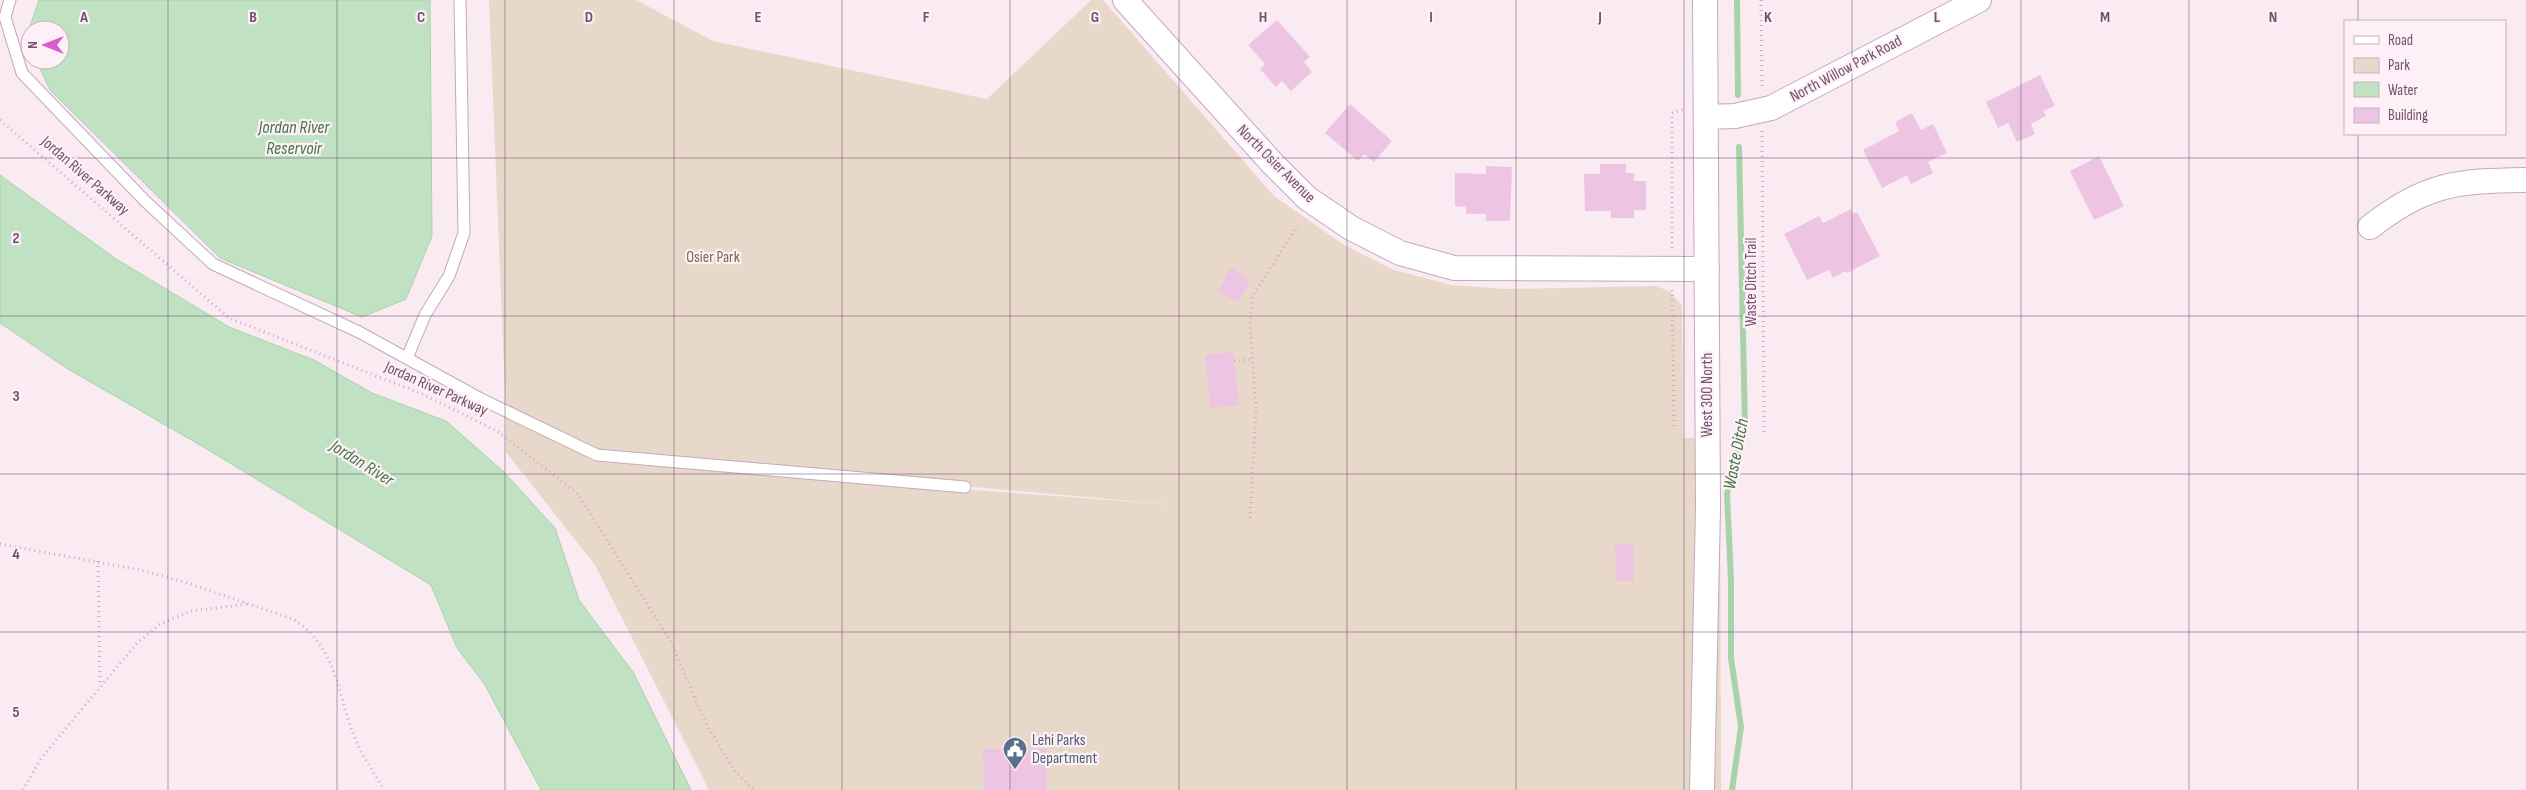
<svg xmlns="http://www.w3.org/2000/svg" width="2526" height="790" viewBox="0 0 2526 790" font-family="'Sofia Sans Condensed',sans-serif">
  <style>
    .green { fill: #e7d8ca; fill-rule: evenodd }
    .water { fill: #c1e2c2; stroke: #a8d3aa }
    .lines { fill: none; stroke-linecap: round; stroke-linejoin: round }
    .stream { stroke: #a8d3aa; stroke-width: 6 }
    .building { fill: #edc5e2 }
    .service-casing { stroke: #c5a9bc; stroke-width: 13 }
    .minor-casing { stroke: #c5a9bc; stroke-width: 26 }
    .path { stroke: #d2a8c7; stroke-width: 3; stroke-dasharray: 1 4; stroke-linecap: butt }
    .service { stroke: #fff; stroke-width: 11 }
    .minor { stroke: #fff; stroke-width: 24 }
    .grid { fill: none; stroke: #73506b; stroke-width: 1; stroke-opacity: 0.55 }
    .labels { text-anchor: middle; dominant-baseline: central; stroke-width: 4.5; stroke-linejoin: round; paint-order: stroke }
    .street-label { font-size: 16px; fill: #73506b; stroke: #fdf1f7 }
    .park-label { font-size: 16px; fill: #7c684d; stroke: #fdf1f7 }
    .service-label { font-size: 16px; fill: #4e5e75; stroke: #fdf1f7; text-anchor: start }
    .water-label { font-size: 18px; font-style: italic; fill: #467648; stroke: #fdf1f7 }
    .grid-label { font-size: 16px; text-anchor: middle; font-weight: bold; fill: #73506b; stroke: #fdf1f7; stroke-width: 4.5; stroke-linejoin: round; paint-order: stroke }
  </style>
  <rect width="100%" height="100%" fill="#faebf3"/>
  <path class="green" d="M489,0H636L713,41L987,99L1091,0H1103L1274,196L1344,245L1394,270L1452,285L1506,289L1657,286L1672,293L1682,306L1683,438H1720L1721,790H709L595,565L506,452V417ZM680,468L952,485L1176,505L681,468Z"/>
  <path class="water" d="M39,0H430L432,236L406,299L362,317L220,258L50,90L36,60H60V30H30V47L26,38Z
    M0,175L116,259L229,327L314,360L372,393L446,421L503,471L555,528L579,600L633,672L691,790H541L485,685L457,648L431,585L200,445L68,369L0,323Z"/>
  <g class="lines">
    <path class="stream" d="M1737,0L1738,95
      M1732,790L1741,727L1731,658V581L1727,494L1745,426L1739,147"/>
  </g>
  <path class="building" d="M1277,20L1310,57L1304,62L1312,72L1291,91L1282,81L1276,87L1260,69L1265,64L1248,45Z
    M2040,75L2055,106L2043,111L2046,116L2031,124L2035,134L2017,142L2008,123L1998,128L1986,102Z
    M1350,104L1392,141L1374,162L1364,154L1358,161L1325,133Z
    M1912,113L1921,130L1933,124L1947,153L1928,162L1933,173L1911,184L1907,175L1882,188L1863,150L1899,131L1895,122Z
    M2099,156L2124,206L2094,220L2070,171Z
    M1600,164H1626V173H1634V181H1646V210H1634V218H1611V211H1585L1584,174H1600Z
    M1486,166L1512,167L1510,221H1486V214H1466V207L1455,206V173L1486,174Z
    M1851,209L1853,214L1857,212L1880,256L1847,273L1845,271L1833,278L1829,270L1807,280L1784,234L1819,216L1823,223Z
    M1231,267L1251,279L1238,302L1218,292Z
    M1233,352L1239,405L1210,408L1205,355Z
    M1615,544H1633L1634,581H1616Z
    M983,749H1047V790H984Z"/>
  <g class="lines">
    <defs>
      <path id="service" d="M10,0L5,17L22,73L145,201L213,264L359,332L481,399L597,455L965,487
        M407,358L425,315L449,276L464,233L460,0"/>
      <path id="minor" d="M1125,0L1272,163L1307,198L1351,228L1400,253L1454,268L1707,269
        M1706,117L1735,116L1771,108L1979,0
        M2370,227C2426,183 2457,181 2526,180
        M1702,790L1708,507L1705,0"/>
    </defs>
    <use href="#service" class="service-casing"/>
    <use href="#minor" class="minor-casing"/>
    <path class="path" d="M1761,0L1762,89
      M0,120L229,318L422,394L497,431L578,494L671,642L704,720L734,770L754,790
      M1762,131L1764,433
      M1672,248V113L1685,109
      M1672,290L1674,426
      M1234,361L1254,359
      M1250,518L1256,411L1250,323L1252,297L1297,226
      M0,544L140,570L181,581L293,619C340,650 336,695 357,743C364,759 375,774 384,790
      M98,561L100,685
      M23,790L42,757L137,643L160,624L191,611L247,604"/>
    <use href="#service" class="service"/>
    <use href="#minor" class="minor"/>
  </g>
  <path class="grid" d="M168,0V790M337,0V790M505,0V790M674,0V790M842,0V790M1010,0V790M1179,0V790M1347,0V790M1516,0V790M1684,0V790M1852,0V790M2021,0V790M2189,0V790M2358,0V21M2358,134V790M0,158H2526M0,316H2526M0,474H2526M0,632H2526"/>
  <defs>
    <symbol id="civic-pin" viewBox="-11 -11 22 30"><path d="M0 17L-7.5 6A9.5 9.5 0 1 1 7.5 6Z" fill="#5c6f8a" stroke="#fdf1f7"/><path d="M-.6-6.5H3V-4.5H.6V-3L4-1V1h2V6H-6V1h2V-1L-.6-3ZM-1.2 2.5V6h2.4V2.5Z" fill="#fff"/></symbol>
  </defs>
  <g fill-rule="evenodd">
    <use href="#civic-pin" x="1001" y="735" width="28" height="38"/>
  </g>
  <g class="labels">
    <g class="street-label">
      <text transform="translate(1846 69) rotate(-28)">North Willow Park Road</text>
      <text transform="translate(1276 164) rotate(45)">North Osier Avenue</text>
      <text transform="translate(85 176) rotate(41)">Jordan River Parkway</text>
      <text transform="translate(1751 282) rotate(-90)">Waste Ditch Trail</text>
      <text transform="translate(436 389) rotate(24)">Jordan River Parkway</text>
      <text transform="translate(1707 395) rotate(-90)">West 300 North</text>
    </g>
    <g class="park-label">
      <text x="713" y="257">Osier Park</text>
    </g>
    <g class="service-label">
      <text x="1032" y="740">Lehi Parks<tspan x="1032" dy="18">Department</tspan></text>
    </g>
    <g class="water-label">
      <text x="294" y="127">Jordan River<tspan x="294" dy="21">Reservoir</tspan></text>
      <text transform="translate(1736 454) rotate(-79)">Waste Ditch</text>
      <text transform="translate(362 463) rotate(32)">Jordan River</text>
    </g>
  </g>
  <g class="grid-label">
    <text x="84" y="22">A</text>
    <text x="253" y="22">B</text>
    <text x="421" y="22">C</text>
    <text x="589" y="22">D</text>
    <text x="758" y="22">E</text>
    <text x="926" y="22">F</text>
    <text x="1095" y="22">G</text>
    <text x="1263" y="22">H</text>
    <text x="1431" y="22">I</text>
    <text x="1600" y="22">J</text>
    <text x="1768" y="22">K</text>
    <text x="1937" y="22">L</text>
    <text x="2105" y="22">M</text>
    <text x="2273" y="22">N</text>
    <text x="16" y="243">2</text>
    <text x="16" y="401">3</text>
    <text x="16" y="559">4</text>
    <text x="16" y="717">5</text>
  </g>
  <rect x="2344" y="20" width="162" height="115" fill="#fdf1f7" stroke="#c6b1bf"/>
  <rect x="2354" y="36" width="25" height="8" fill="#ffffff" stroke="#c6b1bf"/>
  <text x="2388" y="45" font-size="15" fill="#73506b">Road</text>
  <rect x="2354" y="58" width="25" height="15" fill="#e7d8ca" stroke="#c6b1bf"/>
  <text x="2388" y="70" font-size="15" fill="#73506b">Park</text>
  <rect x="2354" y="82" width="25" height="15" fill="#c1e2c2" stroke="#c6b1bf"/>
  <text x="2388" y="95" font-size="15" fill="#73506b">Water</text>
  <rect x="2354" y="108" width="25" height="15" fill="#edc5e2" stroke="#c6b1bf"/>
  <text x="2388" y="120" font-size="15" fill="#73506b">Building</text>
  <g transform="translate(45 45) rotate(270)"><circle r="24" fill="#fdf1f7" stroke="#c6b1bf"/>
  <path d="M0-4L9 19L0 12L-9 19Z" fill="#d65ec9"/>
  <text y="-8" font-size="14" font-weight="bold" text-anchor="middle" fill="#73506b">N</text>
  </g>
</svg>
